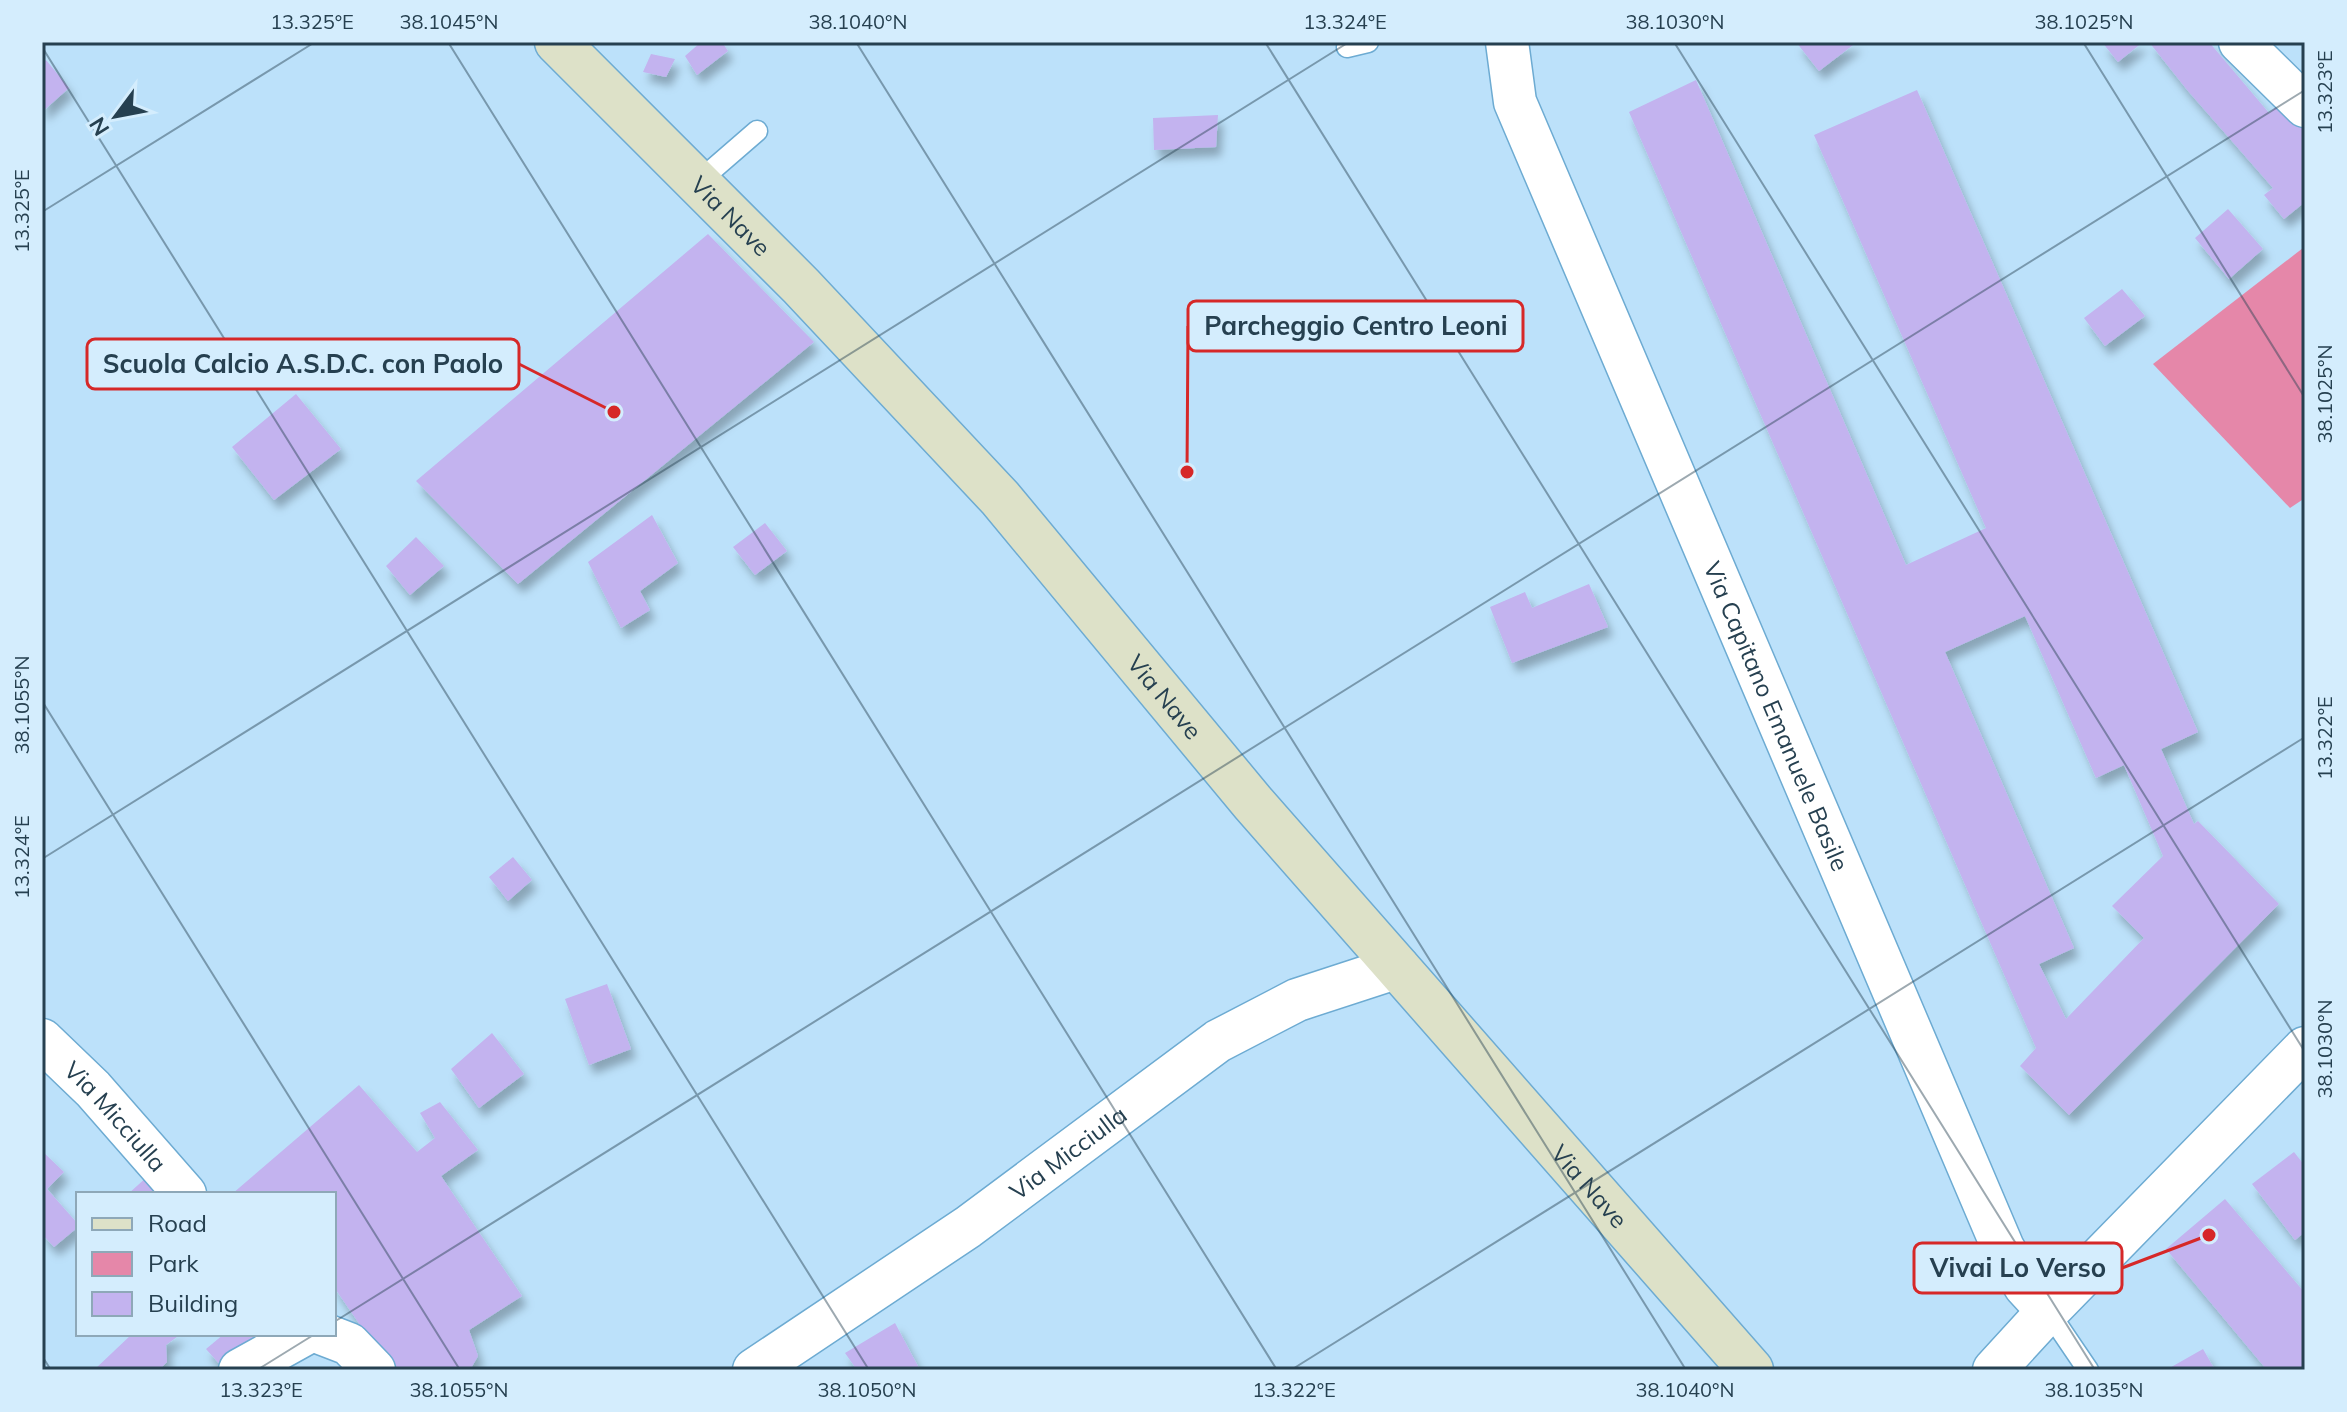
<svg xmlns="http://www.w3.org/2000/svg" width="2347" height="1412" viewBox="0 0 2347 1412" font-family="Mulish,sans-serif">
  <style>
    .green { fill: #e587a9 }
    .building { fill: #c3b3ef; fill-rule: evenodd; filter: url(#shadow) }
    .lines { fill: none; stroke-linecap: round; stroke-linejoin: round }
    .lane-casing { stroke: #6dabd2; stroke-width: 23 }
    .street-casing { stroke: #6dabd2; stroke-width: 45 }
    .secondary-casing { stroke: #6dabd2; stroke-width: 47 }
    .lane { stroke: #fff; stroke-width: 20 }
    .street { stroke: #fff; stroke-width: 42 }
    .secondary { stroke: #dde1c8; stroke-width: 44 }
    .ticks { fill: none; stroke: #264050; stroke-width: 2; stroke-opacity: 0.45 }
    .labels { text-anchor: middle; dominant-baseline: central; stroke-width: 7; stroke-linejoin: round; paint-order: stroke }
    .street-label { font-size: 24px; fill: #264050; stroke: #d4edfd }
    .leader { fill: none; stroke: #d62828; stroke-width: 3 }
    .callout-dot { fill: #d62828; stroke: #d4edfd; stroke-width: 3 }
    .callout { fill: #d4edfd; stroke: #d62828; stroke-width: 3 }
    .callout-label { font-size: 26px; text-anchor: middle; font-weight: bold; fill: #264050 }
    .neatline { fill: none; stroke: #264050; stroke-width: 3 }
    .ticks-label { font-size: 20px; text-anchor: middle; fill: #264050 }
  </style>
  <defs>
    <filter id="shadow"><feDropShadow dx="5" dy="9" stdDeviation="4" flood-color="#0004"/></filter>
  </defs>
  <rect width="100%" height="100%" fill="#bce1fa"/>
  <path class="green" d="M2303,248L2305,250V498L2290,508L2153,364Z"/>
  <path class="building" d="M701,42H722L728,51L697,75L685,56Z
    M1796,42H1857L1819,71Z
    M2102,42H2143L2118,62Z
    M2149,42H2209L2269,113L2283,101L2305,128V202L2284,219L2264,195L2273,188L2188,91Z
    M651,54L675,59L666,77L643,72Z
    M46,60L69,88L42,112V63Z
    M1696,80L1906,565L1986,528L1814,135L1917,90L2198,732L2161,749L2194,824L2198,821L2279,904L2069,1115L2020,1066L2036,1048L1629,112ZM2025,616L2096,778L2124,765L2163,856L2112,906L2144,938L2066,1019L2039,964L2074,948L1945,652Z
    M1218,115L1216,147L1154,150L1153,118Z
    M2228,209L2263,249L2229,279L2195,238Z
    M708,234L814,342L518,584L416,481Z
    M2122,289L2145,316L2105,346L2084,318Z
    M296,394L341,449L274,500L232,447Z
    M652,515L678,563L640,591L650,610L621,628L588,562Z
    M765,523L787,551L755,575L733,547Z
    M416,537L444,566L410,595L386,566Z
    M1589,584L1608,627L1512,663L1490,607L1525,592L1532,608Z
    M513,857L532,880L508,901L489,877Z
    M607,984L631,1049L589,1065L565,999Z
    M492,1033L524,1074L479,1108L451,1069Z
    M359,1085L417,1152L435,1138L420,1113L440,1102L478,1150L441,1176L522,1296L469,1330L478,1356L470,1370H391L334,1287V1194H232Z
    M42,1151L64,1172L47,1189L78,1224V1227L54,1247L42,1234Z
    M2294,1152L2305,1166V1232L2295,1240L2252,1184Z
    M148,1176L167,1194H128Z
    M2225,1199L2305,1293V1370H2267L2166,1249Z
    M895,1323L920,1370H857L845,1353Z
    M132,1334H181L166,1345L167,1362L159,1370H94Z
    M224,1334H269L223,1368L206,1349Z
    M2203,1349L2215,1370H2166Z"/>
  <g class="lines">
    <defs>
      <path id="lane" d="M1347,47L1368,42
        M697,183L757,131
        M2048,1311L2088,1370"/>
      <g id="street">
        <path id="s1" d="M1507,42L1515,102L2003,1248L2025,1286L2048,1311"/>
        <path d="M2240,42L2305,106"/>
        <path id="s2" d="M42,1040L93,1089L185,1194"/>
        <path d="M323,1334L349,1344L374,1370"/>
        <path d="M240,1370L305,1334"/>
        <path id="s3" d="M754,1370L968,1227L1218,1041L1297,1000L1398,967"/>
        <path d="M1994,1370L2048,1311L2305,1048"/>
      </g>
      <g id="secondary">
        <path id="s4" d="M557,42L801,286L1000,498L1253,803L1751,1370"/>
      </g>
    </defs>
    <use href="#lane" class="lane-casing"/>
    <use href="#street" class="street-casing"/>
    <use href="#secondary" class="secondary-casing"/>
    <use href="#lane" class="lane"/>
    <use href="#street" class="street"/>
    <use href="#secondary" class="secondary"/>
  </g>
  <path class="ticks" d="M448,42L1277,1370M856,42L1686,1370M1265,42L2095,1370M1674,42L2305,1052M2083,42L2305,398M42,47L869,1370M42,212L315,42M42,701L460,1370M42,859L1349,42M334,1322L2305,90M42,1356L51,1370M257,1370L315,1334M1291,1370L2305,737"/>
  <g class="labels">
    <g class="street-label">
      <text stroke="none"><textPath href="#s4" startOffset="246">Via Nave</textPath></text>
      <text stroke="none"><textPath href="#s4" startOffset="894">Via Nave</textPath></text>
      <text stroke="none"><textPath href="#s1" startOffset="728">Via Capitano Emanuele Basile</textPath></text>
      <text stroke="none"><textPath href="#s2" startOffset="106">Via Micciulla</textPath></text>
      <text stroke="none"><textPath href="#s3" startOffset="382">Via Micciulla</textPath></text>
      <text stroke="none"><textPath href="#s4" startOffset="1542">Via Nave</textPath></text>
    </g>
  </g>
  <path class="leader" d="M1187 472L1188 326M614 412L519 364M2209 1235L2122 1268"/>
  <g class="callout-dot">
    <circle cx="1187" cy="472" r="8"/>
    <circle cx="614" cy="412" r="8"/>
    <circle cx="2209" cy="1235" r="8"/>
  </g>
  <g class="callout">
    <rect x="1188" y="301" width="335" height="50" rx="8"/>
    <rect x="87" y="339" width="432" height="50" rx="8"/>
    <rect x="1914" y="1243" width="208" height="50" rx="8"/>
  </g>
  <g class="callout-label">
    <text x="1356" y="335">Parcheggio Centro Leoni</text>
    <text x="303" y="373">Scuola Calcio A.S.D.C. con Paolo</text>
    <text x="2018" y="1277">Vivai Lo Verso</text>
  </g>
  <rect width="2347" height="1412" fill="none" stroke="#d4edfd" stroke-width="88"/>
  <rect x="76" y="1192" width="260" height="144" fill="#d4edfd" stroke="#8ea8b8" stroke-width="2"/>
  <rect x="92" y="1218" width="40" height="12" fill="#dde1c8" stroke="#8ea8b8" stroke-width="2"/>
  <text x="148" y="1232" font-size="24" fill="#264050">Road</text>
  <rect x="92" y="1252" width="40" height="24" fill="#e587a9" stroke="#8ea8b8" stroke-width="2"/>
  <text x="148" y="1272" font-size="24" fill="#264050">Park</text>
  <rect x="92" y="1292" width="40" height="24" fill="#c3b3ef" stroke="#8ea8b8" stroke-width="2"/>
  <text x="148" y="1312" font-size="24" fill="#264050">Building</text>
  <g transform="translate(116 116) rotate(238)" stroke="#d4edfd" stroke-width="6" paint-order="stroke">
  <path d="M0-6L14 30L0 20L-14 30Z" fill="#264050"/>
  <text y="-12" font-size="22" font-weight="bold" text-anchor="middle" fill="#264050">N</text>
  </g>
  <rect x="44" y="44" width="2259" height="1324" class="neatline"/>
  <g class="ticks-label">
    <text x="312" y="29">13.325°E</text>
    <text x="449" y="29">38.1045°N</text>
    <text x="858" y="29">38.1040°N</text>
    <text x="1345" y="29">13.324°E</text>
    <text x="1675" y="29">38.1030°N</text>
    <text x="2084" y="29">38.1025°N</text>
    <text transform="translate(2325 92) rotate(-90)" y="7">13.323°E</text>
    <text transform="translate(22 211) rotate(-90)" y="7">13.325°E</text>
    <text transform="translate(2325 394) rotate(-90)" y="7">38.1025°N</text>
    <text transform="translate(22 705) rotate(-90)" y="7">38.1055°N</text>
    <text transform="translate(2325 738) rotate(-90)" y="7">13.322°E</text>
    <text transform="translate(22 857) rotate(-90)" y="7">13.324°E</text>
    <text transform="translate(2325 1049) rotate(-90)" y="7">38.1030°N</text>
    <text x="261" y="1397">13.323°E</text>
    <text x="459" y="1397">38.1055°N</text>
    <text x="867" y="1397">38.1050°N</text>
    <text x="1294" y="1397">13.322°E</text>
    <text x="1685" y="1397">38.1040°N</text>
    <text x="2094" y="1397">38.1035°N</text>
  </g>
</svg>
